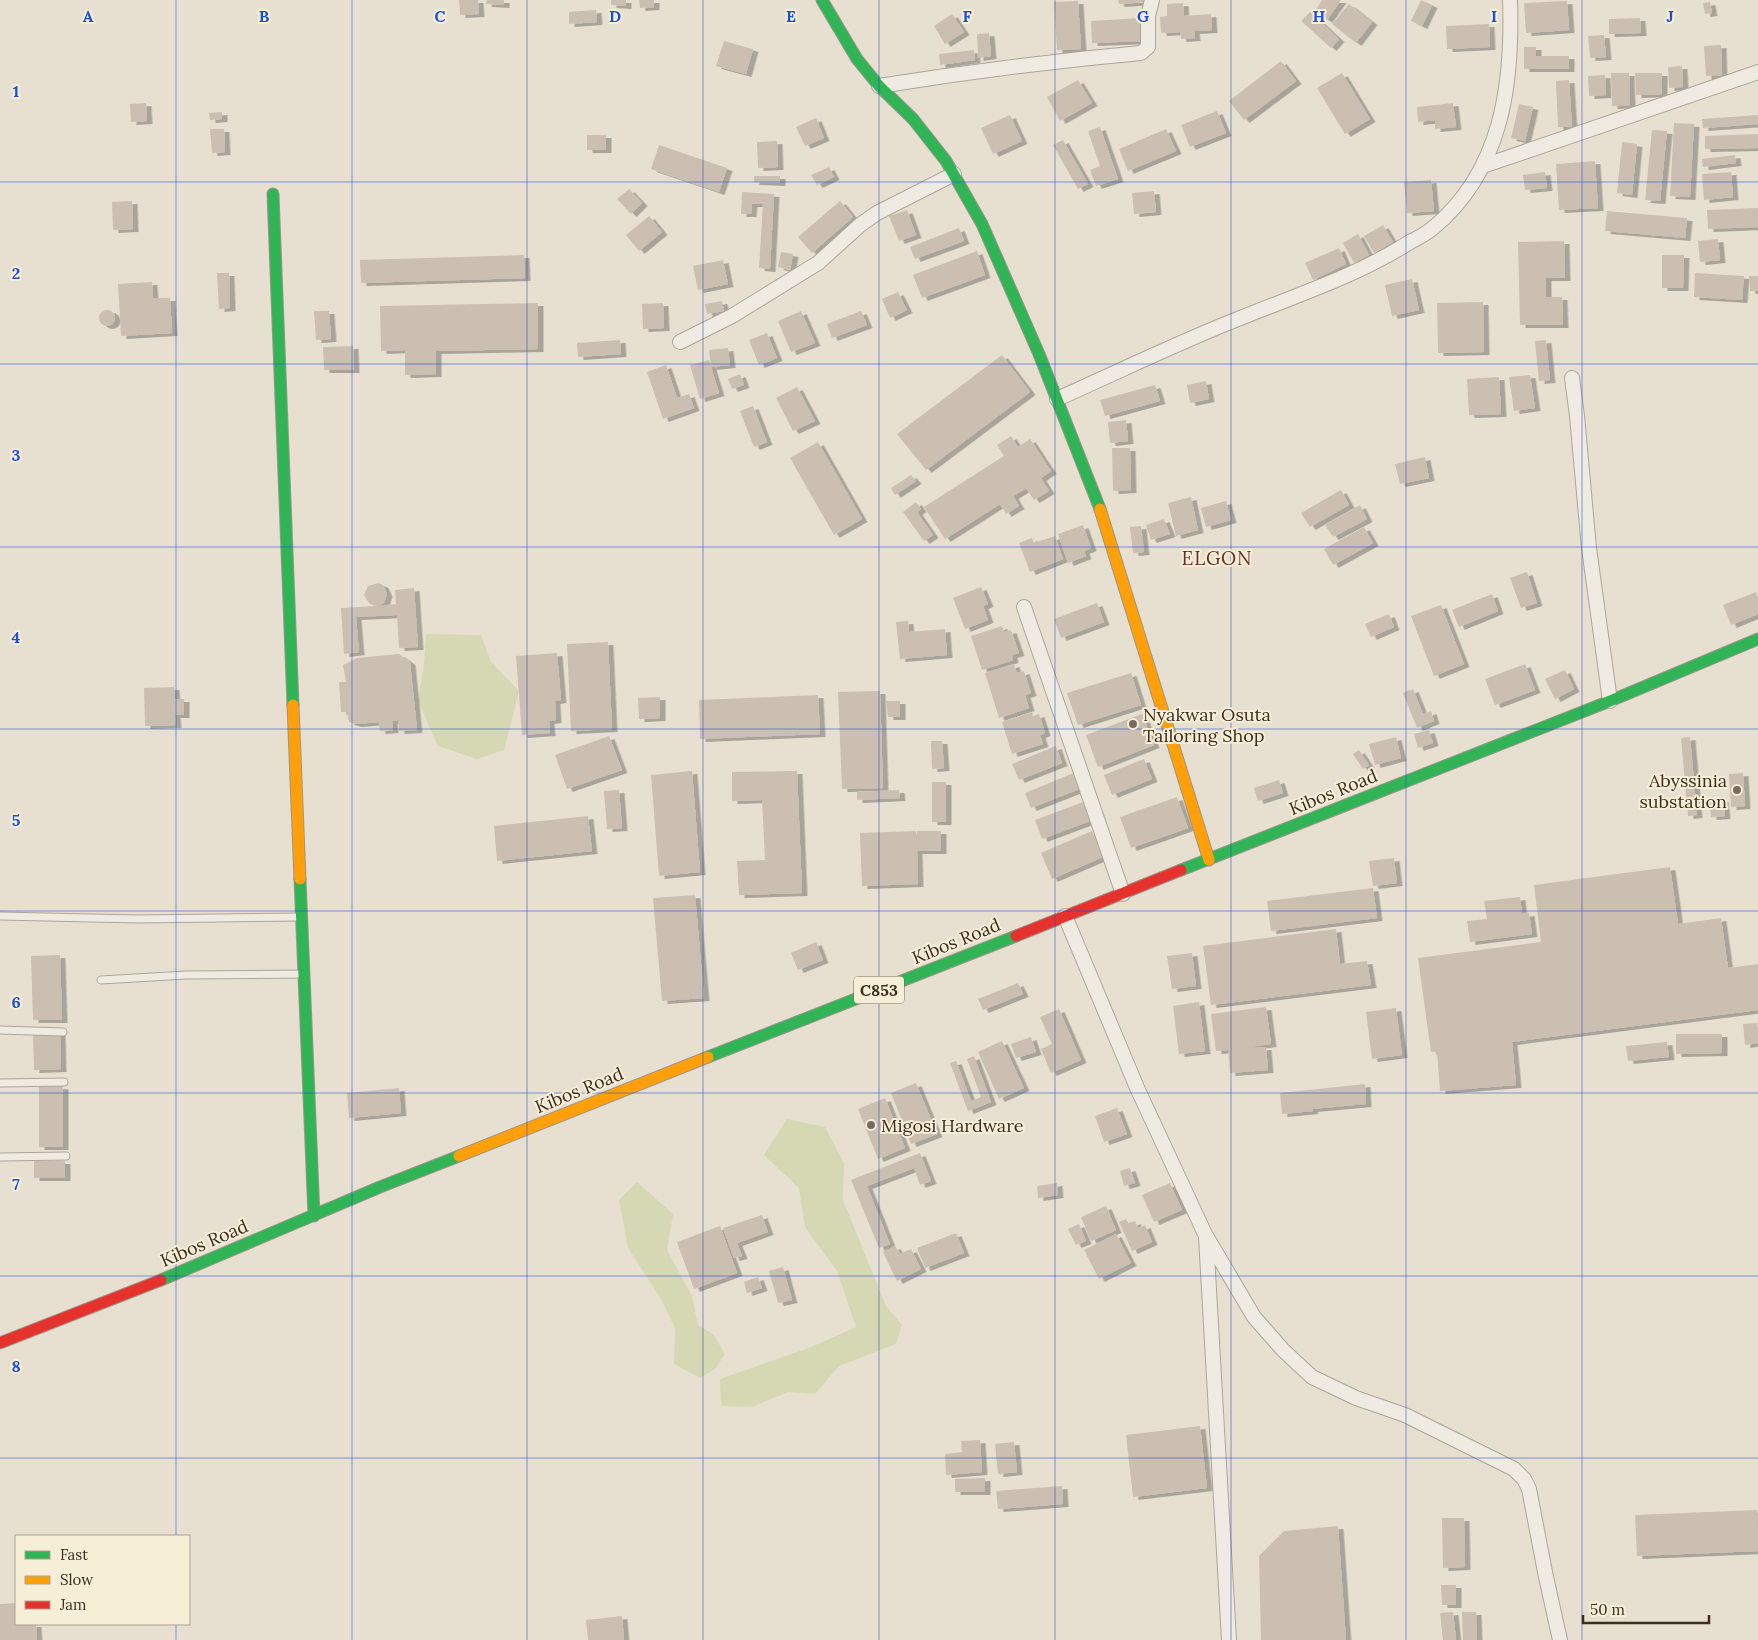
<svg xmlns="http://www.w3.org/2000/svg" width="1758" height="1640" viewBox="0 0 1758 1640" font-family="Lora,serif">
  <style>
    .green { fill: #d6d7b3 }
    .building { fill: #cbbfb2; filter: url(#shadow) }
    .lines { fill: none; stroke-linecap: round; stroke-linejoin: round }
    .lane-casing { stroke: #ada599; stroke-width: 9 }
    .street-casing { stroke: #ada599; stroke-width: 16 }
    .fast-casing { stroke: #9c958a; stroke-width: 13 }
    .slow-casing { stroke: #9c958a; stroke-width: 13 }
    .jam-casing { stroke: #9c958a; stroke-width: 13 }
    .lane { stroke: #efebe3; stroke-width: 7 }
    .street { stroke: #efebe3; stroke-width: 14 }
    .fast { stroke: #30b455; stroke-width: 11 }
    .slow { stroke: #ff9f0a; stroke-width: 11 }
    .jam { stroke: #e5322d; stroke-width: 11 }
    .grid { fill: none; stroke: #1d4ed8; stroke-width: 1; stroke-opacity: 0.55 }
    .poi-dot { fill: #786c5e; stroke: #f7eed8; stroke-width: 2 }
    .labels { text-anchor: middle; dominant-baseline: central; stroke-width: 4; stroke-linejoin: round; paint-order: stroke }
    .shield { fill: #f7eed8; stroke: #756857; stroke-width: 1 }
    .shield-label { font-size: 16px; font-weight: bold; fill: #3d2e20 }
    .poi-label { font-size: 18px; fill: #3d2e20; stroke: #f7eed8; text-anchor: start }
    .street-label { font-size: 18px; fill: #3d2e20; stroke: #f7eed8 }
    .neighbourhood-label { font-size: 19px; letter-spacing: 1px; fill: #6b2e1e; stroke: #f7eed8 }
    .grid-label { font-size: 16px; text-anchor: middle; font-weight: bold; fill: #1d4ed8; stroke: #f7eed8; stroke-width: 4; stroke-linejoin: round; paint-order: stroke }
  </style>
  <defs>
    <filter id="shadow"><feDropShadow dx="5.5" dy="3" stdDeviation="0" flood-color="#0004"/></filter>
  </defs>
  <rect width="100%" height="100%" fill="#e7e0d1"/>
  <path class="green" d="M426,634L481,635L491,662L519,691L504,750L477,759L438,746L418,701L424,664Z
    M787,1119L825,1127L844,1163L843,1200L886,1306L902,1325L896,1344L839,1366L815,1394L788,1392L752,1407L721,1406L720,1379L809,1348L856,1327L837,1271L805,1227L799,1188L764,1155Z
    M637,1182L673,1214L667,1250L692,1296L698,1325L713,1334L725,1354L715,1369L700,1378L674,1364L675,1328L661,1299L628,1248L619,1200Z"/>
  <path class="building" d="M459,0H478L479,14L460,15Z
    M487,0H504V5L486,4Z
    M611,0H626V6L611,5Z
    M639,0H654V7L640,8Z
    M1118,0H1148V2L1119,4Z
    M1322,0H1341L1327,20L1315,11Z
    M1421,0L1432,5L1422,26L1411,21Z
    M1078,1L1081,49L1057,50L1054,2Z
    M1567,1L1569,30L1526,33L1524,3Z
    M1710,2L1712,13L1705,14L1703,3Z
    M1183,3L1184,16L1211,14L1212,30L1194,31L1195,38L1181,39L1180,32L1161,33L1160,17L1167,16V4Z
    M1349,4L1372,22L1356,43L1332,24Z
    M596,10L597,22L569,24V12Z
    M1310,12L1339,39L1331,48L1301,21Z
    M952,14L964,32L945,44L934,26Z
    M1141,18L1143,41L1092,43L1091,21Z
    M1640,18L1641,33L1609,34V19Z
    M1489,24L1490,47L1447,49L1446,26Z
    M989,33L991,56L978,58L977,34Z
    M1604,35L1606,57L1590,58L1588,36Z
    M724,41L753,49L746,74L716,66Z
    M1721,45L1722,75L1706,76L1704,46Z
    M1524,47H1536V56H1569V69H1524Z
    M974,50L975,60L940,65L939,54Z
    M1281,61L1296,81L1244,120L1229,101Z
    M1682,66L1683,87L1669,88L1668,67Z
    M1342,73L1370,119L1345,134L1317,88Z
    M1611,73H1629L1630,105L1612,106Z
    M1635,73H1662V94L1636,95Z
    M1605,75L1606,95L1589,96L1588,76Z
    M1078,80L1092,103L1060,121L1047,97Z
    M1569,80L1572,127H1558L1556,81Z
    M146,103L147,121L131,122L130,104Z
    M1453,103L1456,127L1435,129V120L1418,122L1417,107Z
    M1519,104L1533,107L1525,141L1511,138Z
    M1217,111L1226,133L1190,147L1181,125Z
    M222,112V119L210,120L209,113Z
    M1010,115L1022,141L993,154L981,128Z
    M1758,115V124L1703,128L1702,119Z
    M816,118L824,138L805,146L796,127Z
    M1674,123L1694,124L1690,197L1670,196Z
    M1100,127L1118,179L1096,186L1090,170L1100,166L1088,131Z
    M210,129H224L225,152L212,153Z
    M1166,129L1176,151L1128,171L1119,149Z
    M1652,130L1667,131L1660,201L1645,200Z
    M1758,134V148L1705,149V136Z
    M587,135H606V150H587Z
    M1063,140L1088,184L1078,189L1053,145Z
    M777,141L778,167L758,168L757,142Z
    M1622,142L1637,144L1632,195L1617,193Z
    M659,145L727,168L719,192L651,169Z
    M1735,155L1736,163L1703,167L1702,159Z
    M1595,161L1598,208L1559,210L1556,164Z
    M829,167L834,177L817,185L811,175Z
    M1545,172L1547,188L1525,190L1523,175Z
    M1731,172L1733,197L1704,200L1702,174Z
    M754,176H780V183L754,182Z
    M1431,180L1434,211L1407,213L1404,182Z
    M629,189L642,203L631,214L617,199Z
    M1154,191L1156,212L1134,214L1132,193Z
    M742,192L774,194L770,269L759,268L763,204H752L751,214H741Z
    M132,201L133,229L113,230L112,202Z
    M840,201L853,217L812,253L798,237Z
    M1758,208V227L1708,229L1707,210Z
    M907,210L916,235L899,241L889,216Z
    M1607,211L1687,218L1685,238L1605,231Z
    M649,216L662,232L639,251L626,235Z
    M1383,225L1393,242L1374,253L1364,236Z
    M959,228L964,241L915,259L910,247Z
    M1358,234L1369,255L1354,263L1343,243Z
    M1718,239L1720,260L1700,262L1698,241Z
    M1564,241L1565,278H1546V297H1562L1563,325H1520L1518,242Z
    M1339,248L1346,264L1313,280L1305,263Z
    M977,251L985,275L922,298L913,275Z
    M781,252L793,254L790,270L778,267Z
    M524,255L525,278L361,283L360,260Z
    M1662,255H1684L1683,288H1662Z
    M723,260L728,284L698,290L693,266Z
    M217,273H229L230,308L219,309Z
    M1695,273L1744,276L1742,300L1694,297Z
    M1749,276H1758V291H1750Z
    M1412,279L1419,310L1392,316L1385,285Z
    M152,282L153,298H170L172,333L121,336L118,284Z
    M898,292L907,310L890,318L882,299Z
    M722,301L724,311L707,314L705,304Z
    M1483,302L1484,352L1438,353L1437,303Z
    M538,303V349L436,351V374L405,375V350L381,351L380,306Z
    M663,303L664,328L643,329L642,304Z
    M99 318a8 8 0 1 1 16 0a8 8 0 1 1-16 0Z
    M314,311H329L331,339L316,340Z
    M801,311L815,343L791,352L778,321Z
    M861,311L867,325L832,338L827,324Z
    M767,333L777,358L759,365L749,340Z
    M620,340L621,354L578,357L577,343Z
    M1546,340L1550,380L1539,381L1535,341Z
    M353,346L354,370H324L323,347Z
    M728,348L730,365L711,367L719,393L700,399L690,365L709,360L711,367L709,350Z
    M1002,355L1030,392L926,470L897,434Z
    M666,365L677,398L689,394L694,408L663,419L647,372Z
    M740,374L744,385L732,389L728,379Z
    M1530,375L1535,408L1514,411L1509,377Z
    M1499,377L1501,414L1469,415L1467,379Z
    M1206,381L1209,399L1190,403L1187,385Z
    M1155,385L1160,401L1105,416L1100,400Z
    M797,387L815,421L793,431L776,398Z
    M753,406L767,442L754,447L740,411Z
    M1126,420L1128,441L1110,443L1108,422Z
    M1011,436L1018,447L1030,439L1051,471L1041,478L1049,491L1034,500L1026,488L1013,496L1019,506L1006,514L1000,504L945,539L924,507L1004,456L997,445Z
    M818,442L862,519L834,535L790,458Z
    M1112,448H1130L1131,490L1113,491Z
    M1425,457L1429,478L1400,484L1395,464Z
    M911,475L916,481L895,495L891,488Z
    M1341,490L1349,505L1310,527L1301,513Z
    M1191,497L1198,530L1176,536L1168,503Z
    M1226,501L1231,520L1206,527L1201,508Z
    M916,502L921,509L917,512L933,535L924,541L903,512Z
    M1360,505L1367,519L1333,537L1325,525Z
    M1164,519L1170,534L1151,540L1146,525Z
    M1083,525L1091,548L1084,551L1086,556L1068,563L1058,534Z
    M1141,526L1144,552L1133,553L1130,527Z
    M1364,527L1373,543L1333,565L1324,549Z
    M1055,536L1063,559L1030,572L1019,543L1032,538L1034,543Z
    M1527,572L1537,603L1521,608L1510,578Z
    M378,583L383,585L387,594L384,603L378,606L396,604L395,590L414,588L418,647L399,648L397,615L356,617L359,652L344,654L341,608L375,606L369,603L364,595L368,586Z
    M981,587L988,604L983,606L988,620L965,629L953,598Z
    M1756,592L1758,598V614L1731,625L1723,605Z
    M1492,594L1498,611L1459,627L1452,610Z
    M1097,603L1104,622L1061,638L1054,619Z
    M1441,605L1464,664L1434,676L1411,616Z
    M1389,614L1394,627L1371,637L1365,624Z
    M908,621L909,632L945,629L947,655L900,659L896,622Z
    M1002,626L1004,632L1011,630L1019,653L1012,655L1013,660L982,670L971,636Z
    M608,642L612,729L571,731L567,644Z
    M557,653L561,700L555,701L556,720L549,721L550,733L522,735L516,656Z
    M399,654L410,662L417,730L399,731L398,720L392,721L393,730L380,731L379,722L356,724L349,722L347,712H341L339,682H346L343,665L357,658Z
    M1014,664L1017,673L1024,671L1031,693L1025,695L1029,708L999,718L985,673Z
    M1525,664L1535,690L1495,705L1485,679Z
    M1565,670L1574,689L1555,699L1545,679Z
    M1131,673L1141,705L1078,725L1067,693Z
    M174,687L175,699H184V715H175L176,725L145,726L144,688Z
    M1413,689L1423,714L1431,711L1434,721L1417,728L1403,693Z
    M880,691L883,788L842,789L838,692Z
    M818,695L820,734L700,739L699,700Z
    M660,697V718L639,719L638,698Z
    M886,701H900V717H888Z
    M1032,712L1033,716L1039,714L1045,733L1040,735L1043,744L1012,754L1002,722Z
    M1142,714L1154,745L1098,767L1086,735Z
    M1429,730L1433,743L1418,748L1414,734Z
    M609,736L622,770L567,789L555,755Z
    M1396,737L1401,758L1375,765L1369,744Z
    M1690,737L1697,815L1688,816L1681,738Z
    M931,741H942L944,768L932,769Z
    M1056,746L1062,763L1019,780L1012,764Z
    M1359,750L1369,765L1363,769L1353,754Z
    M1144,759L1152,779L1112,795L1104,775Z
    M692,771L700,872L659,876L651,775Z
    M797,771L802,893L739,895L737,861L765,860L762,800L732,801V772Z
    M1076,772L1082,788L1031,808L1025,793Z
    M1743,773L1745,806L1731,807L1729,774Z
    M1279,780L1283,793L1258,801L1254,788Z
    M932,782H946V822H932Z
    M619,790L622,828L607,829L604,791Z
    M899,790L900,798L857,800V792Z
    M1177,797L1188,828L1131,848L1120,817Z
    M1723,799L1725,816L1711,817L1710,801Z
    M1083,802L1090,821L1042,839L1035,820Z
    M588,816L592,851L497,861L494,826Z
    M916,831V839L917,831H941V851H917L918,884L862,886L860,833Z
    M1092,831L1103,857L1052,879L1041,853Z
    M1394,858L1397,883L1373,886L1369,861Z
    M1670,867L1678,924L1721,918L1728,968L1758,964V1010L1512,1042L1516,1085L1440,1091L1437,1052H1431L1418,958L1541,942L1534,885Z
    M1373,888L1377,918L1271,931L1267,901Z
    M695,895L704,998L662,1001L653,898Z
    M1520,897L1522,914L1529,913L1532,934L1470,942L1467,921L1487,919L1484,901Z
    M1336,929L1340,964L1367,961L1371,985L1211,1005L1203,946Z
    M816,942L823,960L798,970L791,953Z
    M1192,953L1196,986L1172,989L1167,956Z
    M60,955L62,1020H33L31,956Z
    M1018,983L1023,994L983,1010L978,999Z
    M1199,1002L1205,1051L1179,1054L1173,1006Z
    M1266,1007L1271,1044L1241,1048L1266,1047L1268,1070L1230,1073L1228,1050L1216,1051L1211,1014Z
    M1396,1008L1402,1055L1372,1059L1366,1012Z
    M1059,1009L1081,1060L1051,1073L1041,1049L1052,1044L1040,1017Z
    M1757,1023L1758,1043L1745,1045L1743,1024Z
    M60,1032L61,1069L34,1070L33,1033Z
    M1676,1034H1722V1053L1676,1054Z
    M1031,1037L1036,1052L1016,1058L1011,1044Z
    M1002,1041L1024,1088L999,1099L978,1052Z
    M1667,1042L1669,1057L1628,1061L1626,1046Z
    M974,1056L991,1102L968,1111L950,1063L956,1061L971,1101L981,1097L967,1059Z
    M916,1083L937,1134L911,1144L891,1093Z
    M1365,1084L1366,1104L1312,1109L1313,1111L1282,1114L1280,1093Z
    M63,1086V1147H39V1087Z
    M399,1088L401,1113L349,1118L347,1093Z
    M885,1098L905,1148L878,1159L858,1109Z
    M1117,1108L1127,1134L1104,1142L1095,1116Z
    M920,1153L931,1181L920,1185L914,1168L867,1186L890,1244L879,1248L851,1180Z
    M34,1161H65V1178H34Z
    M1130,1168L1135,1183L1124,1186L1120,1171Z
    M1057,1183L1058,1195L1038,1198L1037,1186Z
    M1170,1183L1182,1210L1154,1222L1142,1195Z
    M1106,1206L1116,1230L1091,1241L1081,1217Z
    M762,1215L768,1232L737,1243L742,1256L734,1258L723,1228Z
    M1126,1219L1129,1224L1135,1221L1138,1228L1145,1225L1152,1242L1132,1251L1119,1222Z
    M1079,1224L1086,1241L1076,1245L1068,1229Z
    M720,1226L737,1273L694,1289L677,1242Z
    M956,1233L964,1253L925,1268L917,1248Z
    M1116,1234L1131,1263L1099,1279L1084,1250Z
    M895,1246L900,1254L911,1249L921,1269L897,1281L883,1252Z
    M783,1267L792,1300L778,1303L769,1271Z
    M758,1277L762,1288L747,1293L744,1282Z
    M1200,1426L1207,1488L1133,1497L1126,1435Z
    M980,1440L982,1472L946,1475L945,1454L962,1452L961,1441Z
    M1014,1442L1017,1472L998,1474L995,1444Z
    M985,1478V1492H955V1479Z
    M1062,1486L1063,1504L998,1509L996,1491Z
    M1757,1510L1758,1551L1637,1556L1635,1515Z
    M1442,1518H1464L1465,1567L1443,1568Z
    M1338,1526L1346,1640H1261L1259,1556L1284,1531Z
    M1441,1585H1456V1605H1442Z
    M16,1603V1624H36L37,1640H0V1604Z
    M1453,1612L1456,1640H1443L1440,1613Z
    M1462,1612H1476L1477,1640H1463Z
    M622,1616L624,1640H588L586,1620Z"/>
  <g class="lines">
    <defs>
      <path id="lane" d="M0,916L138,919L301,917
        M101,980L186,975L304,974
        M0,1030L63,1032
        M0,1083L64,1082
        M0,1157L66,1156"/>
      <path id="street" d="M879,86C966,72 1053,61 1141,53L1148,47V16L1152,0
        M1483,166L1758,72
        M680,342L732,316L818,263L860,225L877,213L954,174
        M1572,378L1577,416L1589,548L1610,701
        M1057,399C1120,371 1183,340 1248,315C1303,293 1360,274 1410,242C1418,238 1426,234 1433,228C1502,171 1513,84 1510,0
        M1024,607L1123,894
        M1065,916L1138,1090L1205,1234L1254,1317L1283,1350L1312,1377L1356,1398L1405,1415L1514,1469L1524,1479L1529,1489L1546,1577L1560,1640
        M1206,1237L1229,1640"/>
      <path id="fast" d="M822,0L857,59L879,86L913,119L946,161L982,224L1039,354L1100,509
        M273,194L293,705
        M1181,870L1610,701L1758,639
        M300,879L314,1216
        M708,1057L1016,936
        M161,1280L380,1187L459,1156"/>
      <path id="slow" d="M1100,509L1209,860
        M293,705L300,879
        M459,1156L708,1057"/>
      <path id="jam" d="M1016,936L1181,870
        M0,1343L161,1280"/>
    </defs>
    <use href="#lane" class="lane-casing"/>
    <use href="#street" class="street-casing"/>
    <use href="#fast" class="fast-casing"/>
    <use href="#slow" class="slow-casing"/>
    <use href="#jam" class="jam-casing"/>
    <use href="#lane" class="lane"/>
    <use href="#street" class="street"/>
    <use href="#fast" class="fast"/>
    <use href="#slow" class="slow"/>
    <use href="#jam" class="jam"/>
  </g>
  <path class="grid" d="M176,0V1536M352,0V1640M527,0V1640M703,0V1640M879,0V1640M1055,0V1640M1231,0V1640M1406,0V1640M1582,0V1640M0,182H1758M0,364H1758M0,547H1758M0,729H1758M0,911H1758M0,1093H1758M0,1276H1758M0,1458H1758M176,1624V1640"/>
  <g class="poi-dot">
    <circle cx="1133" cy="724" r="5"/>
    <circle cx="1737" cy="790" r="5"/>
    <circle cx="871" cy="1125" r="5"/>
  </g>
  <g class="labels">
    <rect class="shield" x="854" y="976.5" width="50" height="27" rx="4"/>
    <g class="shield-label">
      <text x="879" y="990">C853</text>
    </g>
    <g class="poi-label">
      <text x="1143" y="714">Nyakwar Osuta<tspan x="1143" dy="21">Tailoring Shop</tspan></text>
      <text x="1727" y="780" text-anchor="end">Abyssinia<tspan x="1727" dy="21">substation</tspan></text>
      <text x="881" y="1125">Migosi Hardware</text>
    </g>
    <g class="street-label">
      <text transform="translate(1333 792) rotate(-22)">Kibos Road</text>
      <text transform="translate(956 941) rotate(-22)">Kibos Road</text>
      <text transform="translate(579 1090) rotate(-22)">Kibos Road</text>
      <text transform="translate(204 1243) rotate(-23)">Kibos Road</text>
    </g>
    <g class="neighbourhood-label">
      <text x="1217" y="558">ELGON</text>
    </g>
  </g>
  <g class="grid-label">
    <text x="88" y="22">A</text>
    <text x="264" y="22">B</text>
    <text x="440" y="22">C</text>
    <text x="615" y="22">D</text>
    <text x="791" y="22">E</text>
    <text x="967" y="22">F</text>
    <text x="1143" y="22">G</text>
    <text x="1319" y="22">H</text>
    <text x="1494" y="22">I</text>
    <text x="1670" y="22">J</text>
    <text x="16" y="97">1</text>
    <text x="16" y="279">2</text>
    <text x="16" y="461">3</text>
    <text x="16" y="643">4</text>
    <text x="16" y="826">5</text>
    <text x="16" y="1008">6</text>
    <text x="16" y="1190">7</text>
    <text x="16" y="1372">8</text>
  </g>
  <rect x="15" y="1535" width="175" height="90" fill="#f7eed8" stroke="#ada18e"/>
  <rect x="25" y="1551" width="25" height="8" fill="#30b455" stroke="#ada18e"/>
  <text x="60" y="1560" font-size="15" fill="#3d2e20">Fast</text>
  <rect x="25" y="1576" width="25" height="8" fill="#ff9f0a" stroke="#ada18e"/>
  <text x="60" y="1585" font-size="15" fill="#3d2e20">Slow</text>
  <rect x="25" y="1601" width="25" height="8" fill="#e5322d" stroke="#ada18e"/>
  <text x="60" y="1610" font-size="15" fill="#3d2e20">Jam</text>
  <path d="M1583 1615v8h126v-8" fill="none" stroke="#3d2e20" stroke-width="2.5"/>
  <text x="1590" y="1615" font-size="15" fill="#3d2e20" stroke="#f7eed8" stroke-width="4" paint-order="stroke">50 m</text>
</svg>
